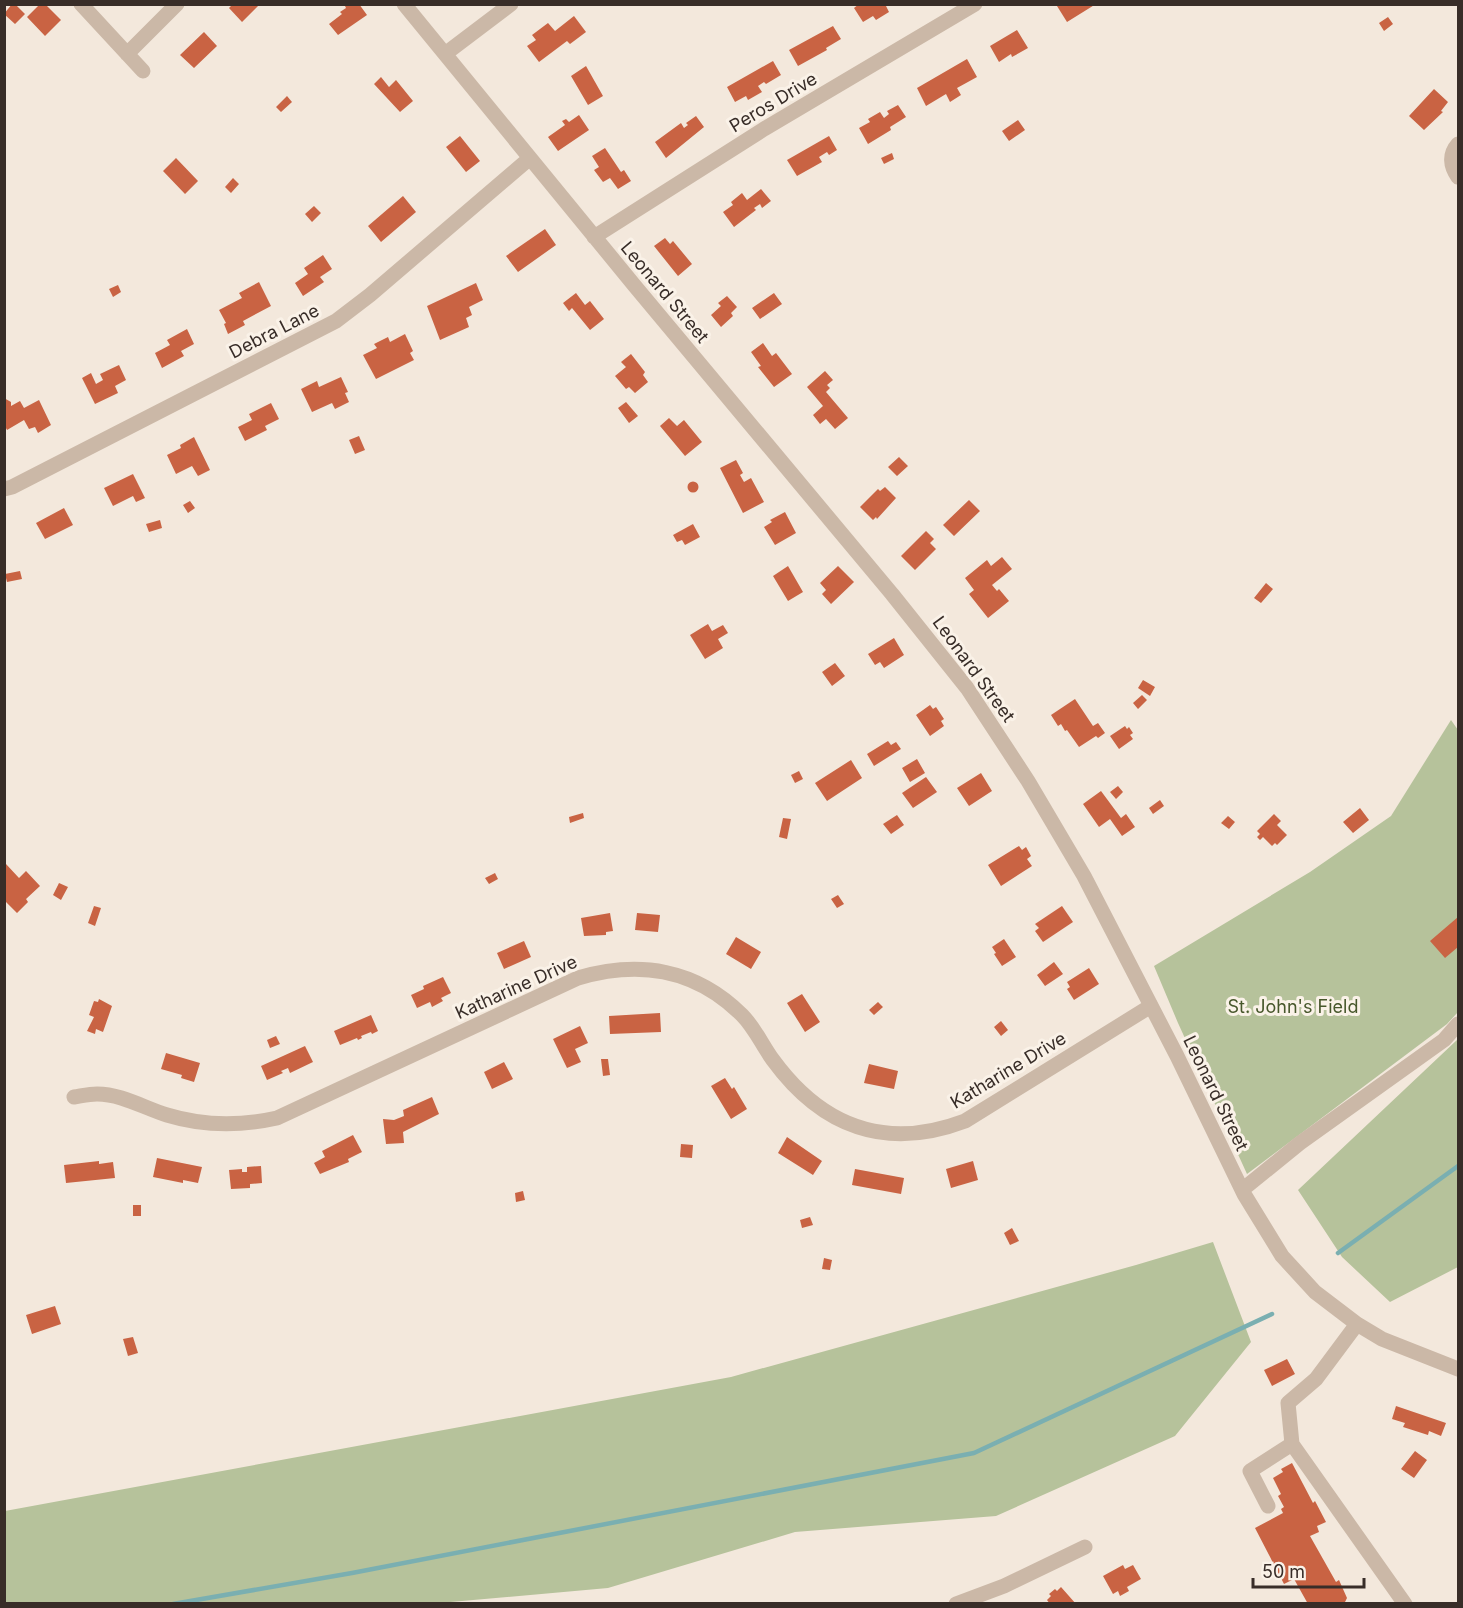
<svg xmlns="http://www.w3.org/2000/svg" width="1463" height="1608" viewBox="0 0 1463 1608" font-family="Inter,sans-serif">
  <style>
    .green { fill: #b6c29b }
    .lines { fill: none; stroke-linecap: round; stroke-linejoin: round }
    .stream { stroke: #7aafb1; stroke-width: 4.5 }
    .building { fill: #c96343 }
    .minor { stroke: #cbb8a7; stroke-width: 15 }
    .labels { text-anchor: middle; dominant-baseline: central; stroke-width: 6; stroke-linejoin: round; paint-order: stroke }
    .street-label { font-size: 18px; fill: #382d28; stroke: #faf2e8 }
    .park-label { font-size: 18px; fill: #47572b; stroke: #faf2e8 }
  </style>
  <rect width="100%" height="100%" fill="#f3e8dc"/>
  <path class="green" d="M1451,720L1458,730V1012L1447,1024L1247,1174L1178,1023L1154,966L1310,872L1391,816Z
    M1458,1039V1267L1390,1302L1342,1257L1298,1190Z
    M1213,1242L1251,1342L1175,1436L996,1516L795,1532L608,1588L428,1604L5,1603V1511L731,1377L1136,1265Z"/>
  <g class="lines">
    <path class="stream" d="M1338,1253L1458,1166
      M173,1604L352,1573L974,1453L1272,1314"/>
  </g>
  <path class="building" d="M12,4H15L25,14L15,24L4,14Z
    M40,4H45L61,20L45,36L27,17Z
    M233,4H260L242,22L229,8Z
    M344,4H359L367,15L338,35L329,24L342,14L340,12L346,8Z
    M859,4H888L886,6L889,12L876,20L873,16L863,22L854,8Z
    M1059,4H1096L1067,22L1057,6Z
    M574,16L586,32L570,44L567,41L539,62L527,46L536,40L532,35L548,23L555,31Z
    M1388,17L1393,24L1384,31L1379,23Z
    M833,26L841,39L826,48L827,50L798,66L789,50Z
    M1017,30L1028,48L1012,57L1011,54L999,62L990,46Z
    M204,32L217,46L194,68L180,55Z
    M967,59L977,77L957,88L961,95L950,102L946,94L926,106L917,88Z
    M773,61L781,75L766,84L764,82L758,86L762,92L748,100L746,96L735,102L727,87Z
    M586,66L603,96L588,105L571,76Z
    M381,77L389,87L396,80L413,101L400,112L374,84Z
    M1434,89L1448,102L1441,111L1443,112L1424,130L1409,116Z
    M287,96L292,102L281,112L276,107Z
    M898,105L906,117L890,127L891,130L868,144L859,128L870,122L868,119L880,112L884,118L889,114L887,111Z
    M579,115L589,130L558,151L548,137L565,125L562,121L566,119L569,122Z
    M696,116L704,127L666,158L655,142L681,123L684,128L688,125L686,123Z
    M1018,120L1025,130L1009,141L1002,131Z
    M460,136L480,161L466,172L446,147Z
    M829,136L837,150L829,155L827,152L819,157L822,162L797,176L787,160Z
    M605,148L621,172L624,170L631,181L618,189L610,178L603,182L594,170L599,167L592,156Z
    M892,153L894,159L884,164L881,158Z
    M176,158L198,181L185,194L163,171Z
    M233,178L239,184L231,193L225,187Z
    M761,189L771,201L762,208L760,204L754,208L756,210L734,227L723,212L733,205L731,202L742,193L747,200Z
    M403,196L416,212L381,242L368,226Z
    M314,206L321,213L312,222L305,214Z
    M545,229L556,245L518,272L506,256Z
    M665,238L670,244L673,241L692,264L678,276L654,246Z
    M323,255L332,269L320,277L324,282L303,296L295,283L308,274L304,268Z
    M259,282L271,306L243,321L245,325L228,334L224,324L226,323L219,310L242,298L239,293Z
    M476,283L483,300L469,307L472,315L466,318L469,327L440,340L427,306Z
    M118,285L121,292L113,297L109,289Z
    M576,293L585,305L590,301L604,319L590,330L572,308L569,311L563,303Z
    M774,293L782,304L760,319L752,308Z
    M727,296L737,307L731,313L733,316L721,327L711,315L721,306L718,303Z
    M187,329L194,344L181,351L184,356L162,368L155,353L170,345L167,340Z
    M405,334L413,351L410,353L414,360L376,379L363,355L377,348L374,344L388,337L390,342Z
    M763,343L772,356L776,353L792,374L774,387L758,367L761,366L751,352Z
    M631,354L645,372L643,375L648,382L635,393L629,387L626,389L615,376L626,367L621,362Z
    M119,365L126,380L115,386L118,393L95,404L82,378L91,373L96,384L103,380L100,374Z
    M825,371L833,380L827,385L830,388L826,392L848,418L835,429L826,419L820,424L813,415L823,406L807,387Z
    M341,377L348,392L345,393L349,402L335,409L332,403L312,412L301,389L317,381L319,387Z
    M4,398L11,402V406L20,401L24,408L39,400L51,425L38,433L35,427L29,429L24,420L7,430L4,424Z
    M626,402L638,416L629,423L618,408Z
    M271,403L279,419L265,426L267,430L245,441L238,427L252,420L249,414Z
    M669,418L677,426L684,420L702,442L685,456L660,426Z
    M359,436L365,450L355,454L349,440Z
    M194,437L210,470L198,476L192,466L176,474L167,455L181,448L180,445Z
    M899,457L908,466L897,476L888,467Z
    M736,460L743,473L740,475L744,482L751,478L764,502L743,513L720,468Z
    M133,474L145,498L136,502L133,496L113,506L104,488Z
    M687.5 487a5.5 5.5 0 1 1 11 0a5.5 5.5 0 1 1-11 0Z
    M885,487L896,498L877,519L876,517L873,520L860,507L878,489L880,491Z
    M969,500L980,511L954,536L943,525Z
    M190,501L195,508L188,513L183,505Z
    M64,508L73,525L45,539L36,523Z
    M785,512L796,533L775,545L764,527L772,522L770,520Z
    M160,520L162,528L149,532L146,524Z
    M693,524L700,537L685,545L682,540L677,542L673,535Z
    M926,531L934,539L930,543L936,549L915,570L901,556Z
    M1002,557L1012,569L992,585L997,591L999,589L1009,601L988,618L969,594L974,590L965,578L987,560L991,566Z
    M788,566L803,592L788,601L773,576Z
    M838,566L854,582L831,604L822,594L826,590L820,583Z
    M20,571L22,579L7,582L5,574Z
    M1266,583L1273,589L1261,603L1254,598Z
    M708,624L712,631L723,625L728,633L718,639L723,648L705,659L690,635Z
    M894,638L904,655L884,668L880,662L875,665L868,654Z
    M835,663L845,676L832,686L822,672Z
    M1143,680L1155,687L1150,696L1138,688Z
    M1142,695L1147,700L1138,709L1133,703Z
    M1075,699L1093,726L1098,723L1105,733L1098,738L1096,736L1079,747L1067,730L1065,731L1061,724L1058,726L1051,715Z
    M930,705L933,709L936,707L944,719L941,721L944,726L930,736L916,715Z
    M1125,726L1127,729L1129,727L1133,733L1130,735L1133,739L1119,749L1110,736Z
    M888,741L891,745L896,742L901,749L874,766L867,754Z
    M917,759L925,773L910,782L902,768Z
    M851,760L862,778L827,801L815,783Z
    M799,771L803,779L795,783L791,775Z
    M981,773L992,791L969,806L957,788Z
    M926,777L937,792L913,808L902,793Z
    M1118,786L1123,792L1116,799L1110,792Z
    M1101,791L1121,818L1126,814L1135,827L1122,836L1110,819L1099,827L1083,804Z
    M1160,800L1164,806L1153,814L1149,808Z
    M1360,808L1369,820L1353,833L1343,822Z
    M583,813L584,818L570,823L569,817Z
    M1274,814L1281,821L1277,825L1287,835L1277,845L1275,843L1272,846L1263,837L1260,840L1257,837L1260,834L1257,831Z
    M897,815L904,825L891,834L883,824Z
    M1228,816L1235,822L1229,829L1221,823Z
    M783,818L791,819L787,839L779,837Z
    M1019,846L1022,850L1026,847L1031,856L1027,859L1032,866L1001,886L988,865Z
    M6,864L19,878L26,871L40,886L26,899L28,902L17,913L6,902L4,904Z
    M495,873L498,879L489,884L485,878Z
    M59,883L68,887L61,900L53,895Z
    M838,895L844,904L837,908L831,899Z
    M94,906L101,908L95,926L88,923Z
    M1062,906L1073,922L1043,942L1035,931L1039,928L1035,924Z
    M610,913L613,931L606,932V935L584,936L581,918Z
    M637,913L660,915L658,932L635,930Z
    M1458,917V947L1445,958L1430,941Z
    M736,937L761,952L751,969L726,954Z
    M1004,939L1016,957L1002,966L994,954L996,953L992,947Z
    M524,941L531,957L504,969L497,953Z
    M1054,962L1063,974L1045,986L1037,975Z
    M1089,968L1099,984L1074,1000L1067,989L1070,987L1067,982Z
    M443,977L451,993L441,998L443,1001L432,1007L430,1002L417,1008L411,995L424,989L423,986Z
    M802,994L820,1022L805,1032L787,1003Z
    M99,999L112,1006L103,1032L96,1029L95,1034L87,1031L94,1017L89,1015L94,1001L98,1002Z
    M878,1002L883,1007L874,1015L869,1010Z
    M660,1013L661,1032L610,1034L609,1016Z
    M371,1015L378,1031L372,1034L371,1032L361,1036L362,1038L358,1040L357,1038L340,1045L334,1031Z
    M1001,1021L1008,1030L1001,1036L994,1027Z
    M580,1026L588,1043L575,1049L581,1062L567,1068L553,1039Z
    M276,1036L280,1044L270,1048L267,1040Z
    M305,1046L313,1062L290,1073L288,1068L281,1071L283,1073L267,1080L261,1066Z
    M166,1053L200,1063L194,1082L181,1078L182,1075L161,1069Z
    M601,1059H608L610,1075L603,1076Z
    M504,1062L513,1079L492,1089L484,1072Z
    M869,1064L898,1071L894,1089L864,1083Z
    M725,1078L732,1089L734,1087L747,1109L731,1119L711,1086Z
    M432,1097L439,1114L403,1132L404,1143L386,1144L383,1119L394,1120L404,1116L403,1110Z
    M353,1135L362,1152L348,1159L349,1162L320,1174L314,1163L325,1157L322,1151Z
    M787,1137L822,1161L813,1175L778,1153Z
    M681,1144L693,1145L692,1158L680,1157Z
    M157,1158L202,1167L198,1183L183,1180V1183L153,1177Z
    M99,1161V1164L113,1162L115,1178L66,1183L64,1165Z
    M973,1161L978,1180L951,1188L946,1169Z
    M261,1166L262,1183L250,1184V1188L231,1189L229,1170L242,1169V1172H247V1167Z
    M855,1169L904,1178L901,1194L852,1185Z
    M523,1191L525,1200L516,1202L515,1193Z
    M133,1205H141V1216H133Z
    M810,1217L813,1225L802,1228L800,1220Z
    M1012,1228L1019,1241L1010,1245L1004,1233Z
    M824,1258L832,1260L830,1270L822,1269Z
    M55,1306L61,1324L32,1334L26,1315Z
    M133,1337L138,1353L128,1356L123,1339Z
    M1287,1359L1295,1374L1272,1386L1264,1370Z
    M1396,1406L1446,1423L1441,1436L1429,1431L1428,1435L1403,1427L1405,1423L1392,1419Z
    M1415,1451L1427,1460L1414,1478L1401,1469Z
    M1292,1463L1313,1503L1315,1501L1326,1522L1317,1526L1319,1532L1310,1536L1336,1582L1339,1580L1347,1598L1344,1604H1308L1294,1579L1284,1584L1255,1528L1283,1513L1281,1509L1284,1507L1278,1496L1281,1494L1273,1478L1283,1472L1281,1469Z
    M1123,1565L1125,1569L1133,1565L1141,1579L1127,1587L1129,1591L1120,1596L1118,1591L1113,1594L1103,1576Z
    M1061,1587L1076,1604H1050L1047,1600L1051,1596L1049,1594L1055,1589L1057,1591Z"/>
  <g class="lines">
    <path class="minor" d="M81,4L143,71
      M404,4L634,285L892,594L967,688L1028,781L1084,876L1177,1056L1244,1194L1282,1256L1315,1292L1357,1324L1382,1339L1458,1369
      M127,54L177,4
      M445,54L511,4
      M1458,144C1449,154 1450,166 1458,177
      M594,237L764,129L975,4
      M4,489L12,487L336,321L370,295L530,158
      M74,1097C81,1096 89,1094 97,1094C122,1094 144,1108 167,1115C203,1126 241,1126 277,1118L578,978C639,960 696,969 742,1015C755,1028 762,1045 773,1060C822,1127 886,1151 965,1121L1151,1006
      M1242,1190L1300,1143L1444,1040L1458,1024
      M1357,1324L1316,1379L1288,1403L1292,1444L1405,1604
      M1268,1506L1250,1471L1292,1444
      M956,1604L1004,1586L1085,1547"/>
  </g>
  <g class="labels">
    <g class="street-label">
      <text transform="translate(773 102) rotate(-31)">Peros Drive</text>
      <text transform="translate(665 292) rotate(50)">Leonard Street</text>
      <text transform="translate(274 331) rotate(-27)">Debra Lane</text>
      <text transform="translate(974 669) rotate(54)">Leonard Street</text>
      <text transform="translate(516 987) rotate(-24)">Katharine Drive</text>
      <text transform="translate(1008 1070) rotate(-31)">Katharine Drive</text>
      <text transform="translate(1216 1093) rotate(64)">Leonard Street</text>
    </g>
    <g class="park-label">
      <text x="1293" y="1006">St. John's Field</text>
    </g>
  </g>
  <rect width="1463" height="1608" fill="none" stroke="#382d28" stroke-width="12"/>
  <path d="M1253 1578v9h111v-9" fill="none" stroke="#382d28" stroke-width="3"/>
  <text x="1262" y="1578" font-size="18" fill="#382d28" stroke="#faf2e8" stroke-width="4.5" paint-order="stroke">50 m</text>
</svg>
